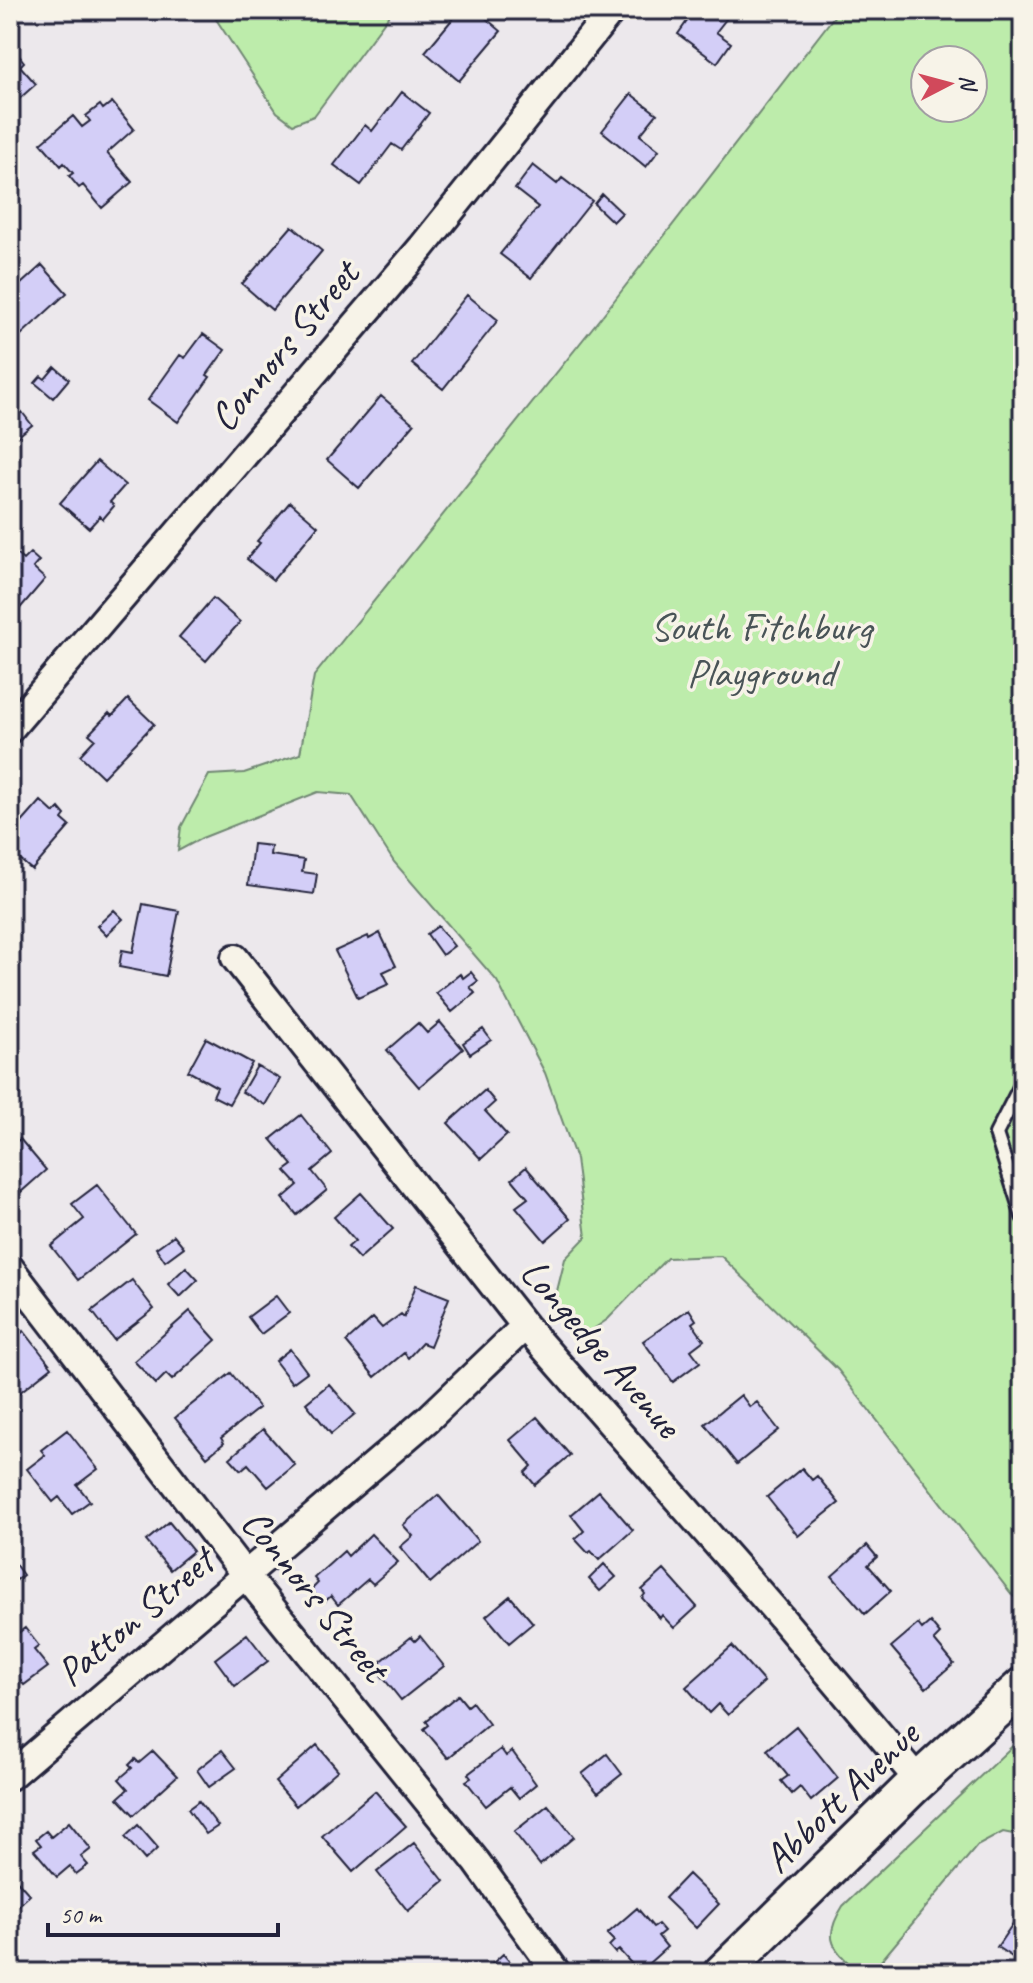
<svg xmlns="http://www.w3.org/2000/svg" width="1033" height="1983" viewBox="0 0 1033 1983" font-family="Caveat,sans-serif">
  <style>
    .green { fill: #bdecab; stroke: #708773; stroke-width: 2; fill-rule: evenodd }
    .building { fill: #d3cef7; stroke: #22223b; stroke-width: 2 }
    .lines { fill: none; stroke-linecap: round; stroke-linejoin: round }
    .lane-casing { stroke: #22223b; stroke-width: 18 }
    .street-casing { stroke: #22223b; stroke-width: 32 }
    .secondary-casing { stroke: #22223b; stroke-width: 42 }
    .lane { stroke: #f7f3e8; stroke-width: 12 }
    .street { stroke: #f7f3e8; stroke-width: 26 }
    .secondary { stroke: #f7f3e8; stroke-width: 36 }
    .labels { text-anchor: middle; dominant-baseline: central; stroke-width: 7; stroke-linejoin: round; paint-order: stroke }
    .street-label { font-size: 40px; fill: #22223b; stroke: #f7f3e8 }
    .park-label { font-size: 40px; fill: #495457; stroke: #f7f3e8 }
  </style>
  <rect width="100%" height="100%" fill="#ece8ec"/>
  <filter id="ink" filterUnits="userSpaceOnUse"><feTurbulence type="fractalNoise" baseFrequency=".0125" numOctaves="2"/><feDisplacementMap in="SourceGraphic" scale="16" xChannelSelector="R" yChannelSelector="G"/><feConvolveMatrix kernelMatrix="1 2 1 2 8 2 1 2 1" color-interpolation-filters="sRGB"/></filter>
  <g filter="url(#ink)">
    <path class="green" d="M210,10H393L314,116L293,124L277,112Z
      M839,10H1023V1603L1013,1596L838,1370L721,1256L667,1258L608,1319L582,1337L555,1299L565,1259L586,1237L576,1159L545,1073L497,981L394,862L351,795L318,792L202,838L178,851L181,827L209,775L244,773L300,754L314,676L613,302ZM925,60H973V108H925Z
      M1023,1736V1836L1003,1832L977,1846L876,1967L854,1968C830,1946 824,1936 843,1906Z"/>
    <path class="building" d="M460,10H476L501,31L459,81L425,52Z
      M695,10H725L730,14L716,32L731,43L717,63L678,34Z
      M10,54L15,61L20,57L24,62L20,66L36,84L10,107Z
      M402,92L429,113L401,150L392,144L361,185L334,165L365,125L372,131Z
      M631,94L657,114L640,135L659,150L646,167L602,131Z
      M112,102L134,129L107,153L132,182L102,208L83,185L79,188L69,176L73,173L64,163L61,166L41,143L73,116L82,127L90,121L86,116L100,105L103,109Z
      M533,165L557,184L562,178L592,201L531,278L500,254L538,207L515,189Z
      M602,194L622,213L613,222L594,204Z
      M292,226L322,251L272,310L242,284Z
      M42,265L67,293L10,345V294Z
      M467,295L498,320L443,389L412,364Z
      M203,334L225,350L207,375L210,377L178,422L148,400L180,355L185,358Z
      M55,367L69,379L53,398L35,383L41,376L45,379Z
      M381,396L414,424L359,488L327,460Z
      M22,412L32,425L12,441L10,422Z
      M97,461L125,485L110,502L114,506L103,519L100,516L89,528L60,503Z
      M290,502L318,526L273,580L247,559L260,543L257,541Z
      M14,552L23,560L30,553L39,561L33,568L45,579L10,620V557Z
      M213,598L240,622L206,661L179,637Z
      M128,699L154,724L103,777L80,755L95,739L89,734L109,713L112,716Z
      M41,801L54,813L59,808L65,815L62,819L70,826L32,870L10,851V836Z
      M253,844L271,846L270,855L304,860L302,872L317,874L314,894L248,885Z
      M143,904L179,911L166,976L119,967L122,950L133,952Z
      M114,910L123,919L106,935L97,926Z
      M438,926L454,946L442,955L427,934Z
      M380,933L396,966L383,972L389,984L358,998L335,951L368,936L369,939Z
      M471,972L478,981L470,987L475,993L452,1012L436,993L460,974L463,978Z
      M440,1022L463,1049L419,1087L387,1050L418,1023L427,1033Z
      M483,1029L491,1040L470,1054L463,1043Z
      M206,1038L252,1063L229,1104L213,1096L217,1087L188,1071Z
      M257,1066L280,1079L265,1105L242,1092Z
      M485,1090L495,1102L485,1111L507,1135L481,1159L448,1123Z
      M301,1115L332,1154L312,1171L327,1190L297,1215L283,1198L298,1185L285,1171L293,1165L271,1139Z
      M20,1139L46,1170L21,1192L10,1180V1147Z
      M526,1167L570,1219L545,1241L516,1207L528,1198L512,1179Z
      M97,1185L136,1234L78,1280L51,1246L84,1219L72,1204Z
      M361,1193L393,1229L359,1259L348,1247L355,1241L334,1217Z
      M174,1235L184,1247L165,1261L156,1248Z
      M186,1267L198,1280L180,1297L168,1284Z
      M132,1280L154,1309L114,1340L92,1311Z
      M416,1285L449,1298L430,1346L422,1343L408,1358L404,1353L375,1377L346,1342L373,1318L382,1328L401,1314L404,1317Z
      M276,1296L289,1313L261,1334L248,1317Z
      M689,1309L696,1320L692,1323L704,1340L691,1350L700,1362L673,1382L643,1341Z
      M190,1311L216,1340L172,1380L166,1374L156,1384L134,1361Z
      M24,1331L52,1367L10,1400V1342Z
      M290,1349L307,1372L292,1383L275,1361Z
      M231,1373L259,1408L221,1438L224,1443L207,1457L175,1418Z
      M329,1384L355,1414L331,1434L306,1403Z
      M741,1395L750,1407L757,1402L779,1430L737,1464L705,1424Z
      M537,1417L570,1455L535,1485L525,1473L532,1466L510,1440Z
      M263,1429L295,1465L268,1487L248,1464L241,1470L230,1458Z
      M67,1430L98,1469L77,1485L90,1501L72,1514L59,1497L53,1502L27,1469L45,1455L41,1450Z
      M802,1468L812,1480L817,1476L839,1503L798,1536L767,1497Z
      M599,1491L633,1530L599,1560L591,1551L588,1553L575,1539L584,1531L571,1515Z
      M438,1495L478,1541L430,1583L400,1547L413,1536L403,1525Z
      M169,1522L193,1551L170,1570L146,1541Z
      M371,1534L398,1562L373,1584L368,1579L338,1605L331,1596L323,1603L311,1590L318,1583L314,1578L344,1551L348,1556Z
      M867,1545L877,1557L868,1565L891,1591L865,1614L832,1576Z
      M10,1557L23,1575L10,1585Z
      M604,1564L616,1577L600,1591L589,1579Z
      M664,1570L697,1607L674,1628L662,1615L660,1618L642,1598L645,1594L642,1590Z
      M510,1596L533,1623L509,1643L486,1616Z
      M930,1622L940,1634L934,1640L954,1664L926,1688L891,1647L918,1624L922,1629Z
      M25,1628L39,1646L34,1650L48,1667L24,1685L10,1667V1639Z
      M247,1634L268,1661L235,1686L215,1659Z
      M420,1636L444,1666L401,1700L377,1670L383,1665L380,1662L411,1637L415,1641Z
      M732,1646L764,1682L728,1715L718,1704L709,1713L686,1687Z
      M458,1695L467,1706L472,1702L489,1724L448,1758L424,1729L429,1725L426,1721Z
      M796,1726L838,1778L811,1801L800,1787L792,1794L781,1781L788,1776L767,1750Z
      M317,1745L338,1770L296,1806L275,1782Z
      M501,1749L506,1756L512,1751L536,1784L519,1798L510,1787L486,1806L466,1781L471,1778L468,1774Z
      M222,1750L236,1768L209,1787L197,1770Z
      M153,1751L177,1776L134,1815L118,1798L128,1789L119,1779L132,1768L129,1765L135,1759L139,1763Z
      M607,1754L622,1774L598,1793L582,1774Z
      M375,1791L406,1826L353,1872L322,1836Z
      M199,1801L218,1826L206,1834L188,1809Z
      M548,1805L574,1837L540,1865L514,1832Z
      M69,1822L91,1849L81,1857L88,1865L76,1874L70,1866L57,1877L34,1850L41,1845L36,1839L46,1831L51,1837Z
      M138,1825L158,1848L145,1860L125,1837Z
      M414,1843L444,1881L408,1911L377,1872Z
      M10,1873L30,1895L10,1913Z
      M688,1874L719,1904L696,1928L665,1898Z
      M637,1908L653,1927L658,1924L664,1931L658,1936L667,1947L639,1972L619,1950L615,1953L609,1946L614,1941L607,1934Z
      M1016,1919L1023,1923V1964L997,1947Z
      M503,1954L520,1973H482Z
      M831,1961L845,1973H820Z
      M809,1964L819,1973H801Z"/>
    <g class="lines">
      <defs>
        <path id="lane" d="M1020,1087L996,1134L1023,1217"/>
        <path id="street" d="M10,729L422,247L612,10
          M235,958L525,1326L773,1608L919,1781
          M10,1268L246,1576L476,1861L557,1973
          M10,1776L428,1419L525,1326"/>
        <path id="secondary" d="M722,1973L912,1787L1023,1686"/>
      </defs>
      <use href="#lane" class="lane-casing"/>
      <use href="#street" class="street-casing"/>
      <use href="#secondary" class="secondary-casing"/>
      <use href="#lane" class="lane"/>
      <use href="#street" class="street"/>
      <use href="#secondary" class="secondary"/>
    </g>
  </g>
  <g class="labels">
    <g class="street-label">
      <text transform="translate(284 346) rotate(-50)">Connors Street</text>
      <text transform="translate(601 1348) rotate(49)">Longedge Avenue</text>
      <text transform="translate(315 1595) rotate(51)">Connors Street</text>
      <text transform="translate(135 1617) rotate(-40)">Patton Street</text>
      <text transform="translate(841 1797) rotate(-44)">Abbott Avenue</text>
    </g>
    <g class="park-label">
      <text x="761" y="627">South Fitchburg<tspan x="761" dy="46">Playground</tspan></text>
    </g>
  </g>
  <rect width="1033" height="1983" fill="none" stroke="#f7f3e8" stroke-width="40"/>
  <rect x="20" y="20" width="993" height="1943" fill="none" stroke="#22223b" stroke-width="3" filter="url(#ink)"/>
  <g transform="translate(949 84) rotate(84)"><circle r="38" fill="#f7f3e8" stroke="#a29fa3" stroke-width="2"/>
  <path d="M0-6L14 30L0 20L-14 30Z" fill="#d1495b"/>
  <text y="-12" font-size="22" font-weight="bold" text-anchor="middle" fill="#22223b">N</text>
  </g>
  <path d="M48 1923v12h230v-12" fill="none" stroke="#22223b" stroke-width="4"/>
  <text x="60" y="1923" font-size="24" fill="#22223b" stroke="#f7f3e8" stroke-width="6" paint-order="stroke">50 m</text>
</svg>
